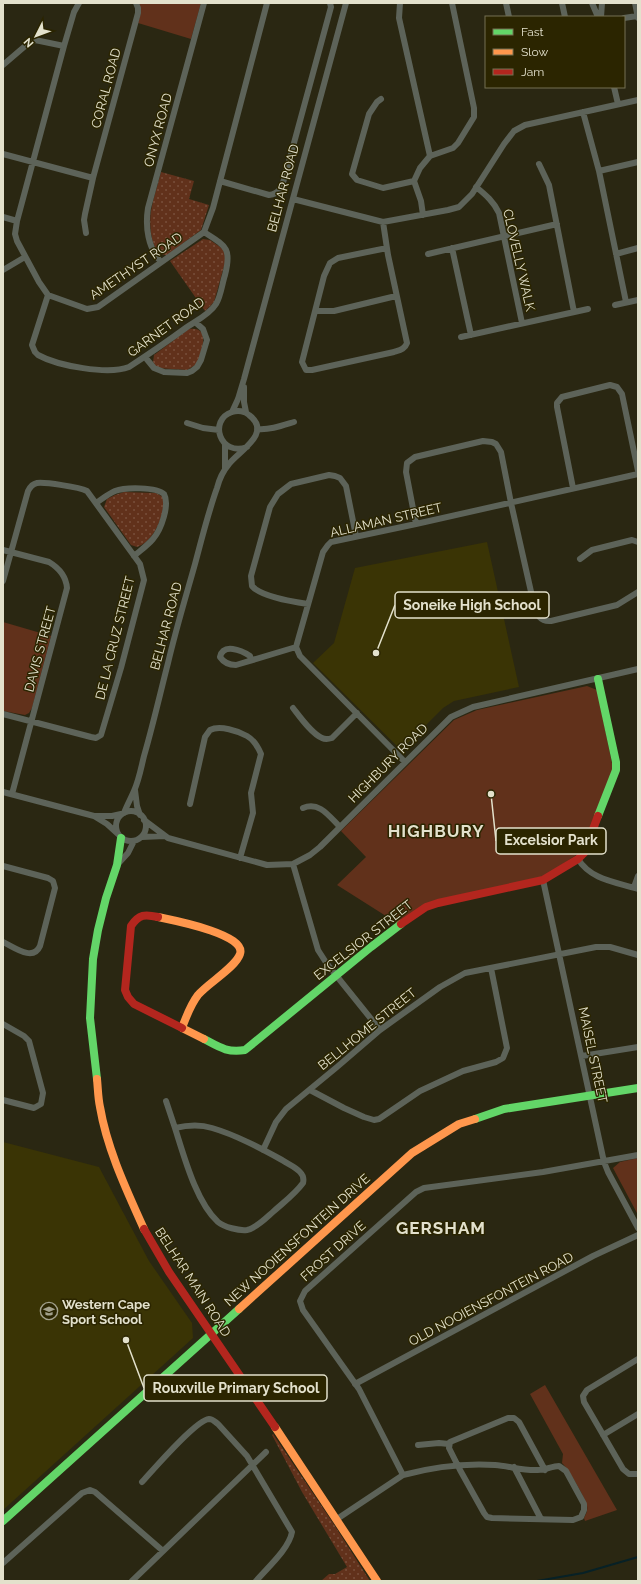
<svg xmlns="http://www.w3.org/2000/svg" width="641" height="1584" viewBox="0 0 641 1584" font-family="Raleway,sans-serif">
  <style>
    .built { fill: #3a3405 }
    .grass { fill: url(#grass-dots) }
    .green { fill: #61311b }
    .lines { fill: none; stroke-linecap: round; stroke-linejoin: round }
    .stream { stroke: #072126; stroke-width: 2 }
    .street { stroke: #5d6359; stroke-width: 6 }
    .fast { stroke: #63d668; stroke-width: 8 }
    .slow { stroke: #ff974d; stroke-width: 8 }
    .jam { stroke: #b3261e; stroke-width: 8 }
    .labels { text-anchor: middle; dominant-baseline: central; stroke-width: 3; stroke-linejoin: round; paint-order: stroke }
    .street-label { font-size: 13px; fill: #e3e1cc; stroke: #2b2500 }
    .poi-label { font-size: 13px; font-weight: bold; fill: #e3e1cc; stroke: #2b2500; text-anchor: start }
    .district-label { font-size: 17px; font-weight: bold; letter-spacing: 1px; fill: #e3e1cc; stroke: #2b2500 }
    .leader { fill: none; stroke: #e3e1cc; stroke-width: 1.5 }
    .callout-dot { fill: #e3e1cc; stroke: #2b2500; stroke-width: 1.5 }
    .callout { fill: #2b2500; stroke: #e3e1cc; stroke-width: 1.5 }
    .callout-label { font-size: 14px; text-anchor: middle; font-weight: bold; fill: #e3e1cc }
  </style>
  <defs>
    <pattern id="grass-dots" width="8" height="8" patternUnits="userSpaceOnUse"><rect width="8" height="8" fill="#61311b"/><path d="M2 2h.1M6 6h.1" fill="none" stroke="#784f3b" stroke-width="1.8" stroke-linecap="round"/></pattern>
  </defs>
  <rect width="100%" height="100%" fill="#2a2712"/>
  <path class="built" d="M487,542L519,687L454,701L443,708L401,750L313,663L334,643L355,568Z
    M3,1142L99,1167L149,1261L192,1323L193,1338L3,1510Z"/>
  <path class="grass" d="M161,172L194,181L189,199L209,205L201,230L167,255C150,256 149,223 151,211C153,198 158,185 161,172Z
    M203,239L210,240L223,249L226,259L214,302L205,311L170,261Z
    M189,329C212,326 201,352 197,364L187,370L157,368L153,362L154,355Z
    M124,492L156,493L163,497C166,513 154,542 137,547L131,545L104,507L107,499L115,495Z
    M273,1434L333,1523L370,1581H321L329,1574H335L347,1567L302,1492L272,1435Z"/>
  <path class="green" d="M139,3H201L191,39L138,23L141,12Z
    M3,622L51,636L32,708L29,713L25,715L3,711Z
    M587,686L597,690L613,768L583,847L576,855L545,876L428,903L397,923L337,885L366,857L341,831L454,720L477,710Z
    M638,1158V1215L613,1168L620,1162Z
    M545,1385L617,1510L585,1521L584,1518C586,1514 588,1510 587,1506C585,1497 568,1468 562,1463L563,1454L530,1394Z"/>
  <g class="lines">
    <path class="stream" d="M537,1581L583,1573L638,1557"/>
    <path class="street" d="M79,3L74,12L64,46L17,221L15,234L17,241L39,282L48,295L87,309L98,307L204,232L213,208L267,3
      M400,3L399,18L430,156
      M506,3L509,17
      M562,3L565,17
      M592,3L598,17
      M635,3L638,18
      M601,17L602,3
      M624,18L637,16
      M3,65L24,47L35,40L64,46
      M614,87L618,104
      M381,99L377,102L369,114L352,174L357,180L383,188L414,181
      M583,112L599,171L626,302
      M3,154L93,178
      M539,164L549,185L574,312
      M599,171L638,162
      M220,181L269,195C280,194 282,186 285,176L331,7L330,3
      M476,187C486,195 494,202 499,213L522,323
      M293,199L383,222L448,210L459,207L472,194L504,144L514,131L525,125L638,100
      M423,215L421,201L414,181L420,168L430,156L453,148L458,143L474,117V108L452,3
      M3,217L17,221
      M383,222L388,255L407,343C405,349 400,350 394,352L312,370H306L302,362L324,276L330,263L338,258L387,248
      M86,233L84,220L85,214L93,178L138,13V8L136,3
      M452,248L471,335
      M428,254L557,224
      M616,254L638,248
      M161,262C148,248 145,227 148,208L204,3
      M3,270L25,257
      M48,295L32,345L35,352L38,355C58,366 108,375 129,367C149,354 168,341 187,327C196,321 210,314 216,304C221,296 222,284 225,275C232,248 226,246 204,232
      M615,305L638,300
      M316,311H334L396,296
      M461,337L588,309
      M145,357L154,368L164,372L187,373L192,371L197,367L201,360L207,340L203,329L195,322
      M244,387V402L246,412
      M232,412L238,399L244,379L346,3
      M187,423L203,428L219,430
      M257,429C270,430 281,426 294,422
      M225,468V444
      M573,488L557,407V403L562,397L610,385L617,387L622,394L638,471
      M96,503C102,499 108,494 115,491C125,487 157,487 164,494C170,505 161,530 153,539C148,545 141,550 134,556
      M416,524L406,472L407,463L415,457L483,441L492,442L496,444L501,452L511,503L534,605C537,615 540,622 551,621L617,605L638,592
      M3,550L49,562C59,568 66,576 67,588L12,794
      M580,559L592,550L632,540L638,542
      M3,581L28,491C30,487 32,484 37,483C45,482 79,487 87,491L140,564L144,580L121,668L101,735L96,738L91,737L3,714
      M308,604C294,602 261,597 252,586L251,576L270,507L278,494L291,484L329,475L335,476L340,478L346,486L356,536
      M251,660L250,656C241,650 223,643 220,657C224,663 229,665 236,665L296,647
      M293,708C300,717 312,734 322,738C326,740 329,739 332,738L357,713
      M405,762L300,656L296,647L323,552L328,545L331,542L416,524L638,474
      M135,790L137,806L140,815
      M3,792L94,816L107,824L118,834
      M190,804L205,737L210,730C220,725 238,731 247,736C254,740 258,747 261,754L251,793L253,813L240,858
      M303,808C319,801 329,816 340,827
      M116 826a15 15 0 1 1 30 0a15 15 0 1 1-30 0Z
      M124,813C127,805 131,798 134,791C139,780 141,768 144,756C153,725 160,694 168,663C176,629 186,596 195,564C202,538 208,513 217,488C219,480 223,471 229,464C239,451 273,433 249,415C245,411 238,410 232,412C208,420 220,457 247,447
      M95,816H112L121,814
      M144,820L168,838L267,865L293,864L310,855L320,847L451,717L473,707L638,669
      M142,837L165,836
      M578,859C591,880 616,882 638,889
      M293,864L318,950L327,964L380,1030
      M117,865L128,853L134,841
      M3,866L48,878L53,881L55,888L40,946C33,962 14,947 3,942
      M543,880L604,1162L608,1172L638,1228
      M634,887L638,876
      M3,1024L24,1036L29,1041L43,1093L41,1104L34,1108L3,1100
      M582,1056L638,1047
      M310,1090L344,1108L364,1117L374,1120L379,1119L420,1091L463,1071L496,1062L503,1058L507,1048L491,968
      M166,1101L175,1128C188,1125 199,1124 212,1128C236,1135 260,1148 282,1160C288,1164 296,1167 300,1172C303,1175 304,1179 303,1183C295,1194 284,1202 274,1211C267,1217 257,1228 247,1230C239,1231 224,1227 218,1222C196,1202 184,1156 175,1128
      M263,1150L276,1122L286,1109L337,1067L380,1030L440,987L465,973L596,947H610L638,955
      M638,1359L587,1390L583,1396L584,1402L623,1469L629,1474H638
      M355,1384L593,1256L638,1235
      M603,1435L638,1414
      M418,1445L439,1443L449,1444
      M514,1467L541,1519
      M403,1475C433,1467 464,1463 495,1465C509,1466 524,1471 538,1470C546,1470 552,1466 559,1466L566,1471L584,1504V1510L581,1517L573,1520L492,1518L487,1517L484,1513L460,1470L449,1448L450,1442L508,1418H514L519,1422L545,1470
      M142,1482C153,1470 196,1420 209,1419C213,1419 215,1422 218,1424L247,1456L292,1532C289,1549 267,1568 256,1581
      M337,1519L403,1475L359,1389L303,1310L300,1301L305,1291L416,1192L424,1188L543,1172L638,1155
      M3,1563L82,1493L90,1490L95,1492L163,1551
      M132,1581L266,1452"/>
    <path class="fast" d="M598,679L616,762V770L598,816
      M204,1039C219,1047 227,1053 245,1050L371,947L401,924
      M97,1079L90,1018L93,959L98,930L106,898L117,865L121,838
      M475,1119L504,1109L638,1088
      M3,1521L239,1309"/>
    <path class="slow" d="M158,917C172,920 247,934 240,954C236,967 208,983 198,995C191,1004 186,1017 182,1028L204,1039
      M97,1079C98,1089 98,1098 100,1107C107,1149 127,1191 144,1229
      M239,1309L412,1153L459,1124L475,1119
      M275,1427L377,1581"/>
    <path class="jam" d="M158,917C145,914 139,914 131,926L125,990L128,997L134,1004L182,1028
      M401,924L426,907L438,903L543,880L578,859L584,853L598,816
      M144,1229L169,1272L275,1427"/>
  </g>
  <defs>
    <symbol id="school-ring" viewBox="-11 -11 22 22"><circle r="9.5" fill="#2b2500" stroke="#a2a08b" stroke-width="1.5"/><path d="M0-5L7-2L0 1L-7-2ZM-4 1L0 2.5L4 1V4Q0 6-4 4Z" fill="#a2a08b"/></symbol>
  </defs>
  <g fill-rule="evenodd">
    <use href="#school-ring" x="39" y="1301" width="20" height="20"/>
  </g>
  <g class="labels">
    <g class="street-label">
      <text transform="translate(106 88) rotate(-75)">CORAL ROAD</text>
      <text transform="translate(158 130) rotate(-75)">ONYX ROAD</text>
      <text transform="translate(283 188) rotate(-75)">BELHAR ROAD</text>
      <text transform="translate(519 260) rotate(77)">CLOVELLY WALK</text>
      <text transform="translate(136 266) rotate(-34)">AMETHYST ROAD</text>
      <text transform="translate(166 327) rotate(-36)">GARNET ROAD</text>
      <text transform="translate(386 520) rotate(-13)">ALLAMAN STREET</text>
      <text transform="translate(166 626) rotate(-75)">BELHAR ROAD</text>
      <text transform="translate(115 638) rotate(-76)">DE LA CRUZ STREET</text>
      <text transform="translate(40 649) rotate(-75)">DAVIS STREET</text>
      <text transform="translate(388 763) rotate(-45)">HIGHBURY ROAD</text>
      <text transform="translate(363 940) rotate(-38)">EXCELSIOR STREET</text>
      <text transform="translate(367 1029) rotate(-39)">BELLHOME STREET</text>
      <text transform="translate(593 1055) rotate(78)">MAISEL STREET</text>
      <text transform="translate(297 1240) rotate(-42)">NEW NOOIENSFONTEIN DRIVE</text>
      <text transform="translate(333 1251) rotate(-42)">FROST DRIVE</text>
      <text transform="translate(193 1282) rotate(57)">BELHAR MAIN ROAD</text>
      <text transform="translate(491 1299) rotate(-28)">OLD NOOIENSFONTEIN ROAD</text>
    </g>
    <g class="poi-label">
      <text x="62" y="1304">Western Cape<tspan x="62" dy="15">Sport School</tspan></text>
    </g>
    <g class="district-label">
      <text x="436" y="831">HIGHBURY</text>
      <text x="441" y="1228">GERSHAM</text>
    </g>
  </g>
  <path class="leader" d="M376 653L395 605M491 794L496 841M126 1340L144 1388"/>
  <g class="callout-dot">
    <circle cx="376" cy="653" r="4"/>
    <circle cx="491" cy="794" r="4"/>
    <circle cx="126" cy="1340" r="4"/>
  </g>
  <g class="callout">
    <rect x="395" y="592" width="154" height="26" rx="4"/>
    <rect x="496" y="828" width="110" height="26" rx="4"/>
    <rect x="144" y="1375" width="183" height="26" rx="4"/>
  </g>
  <g class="callout-label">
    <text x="472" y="610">Soneike High School</text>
    <text x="551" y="845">Excelsior Park</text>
    <text x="236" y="1393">Rouxville Primary School</text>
  </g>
  <rect width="641" height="1584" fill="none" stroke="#e3e1cc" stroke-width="8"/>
  <rect x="485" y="16" width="140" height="72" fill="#2b2500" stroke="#757052"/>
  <rect x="493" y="29" width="20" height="6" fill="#63d668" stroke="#757052"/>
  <text x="521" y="36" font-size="12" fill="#e3e1cc">Fast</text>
  <rect x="493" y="49" width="20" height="6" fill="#ff974d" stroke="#757052"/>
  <text x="521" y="56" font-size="12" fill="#e3e1cc">Slow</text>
  <rect x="493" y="69" width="20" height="6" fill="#b3261e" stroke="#757052"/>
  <text x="521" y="76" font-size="12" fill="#e3e1cc">Jam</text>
  <g transform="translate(36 36) rotate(228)" stroke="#2b2500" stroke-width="3" paint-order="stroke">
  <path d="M0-3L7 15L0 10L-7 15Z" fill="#e3e1cc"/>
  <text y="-6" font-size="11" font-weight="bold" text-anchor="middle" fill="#e3e1cc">N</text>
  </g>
</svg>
